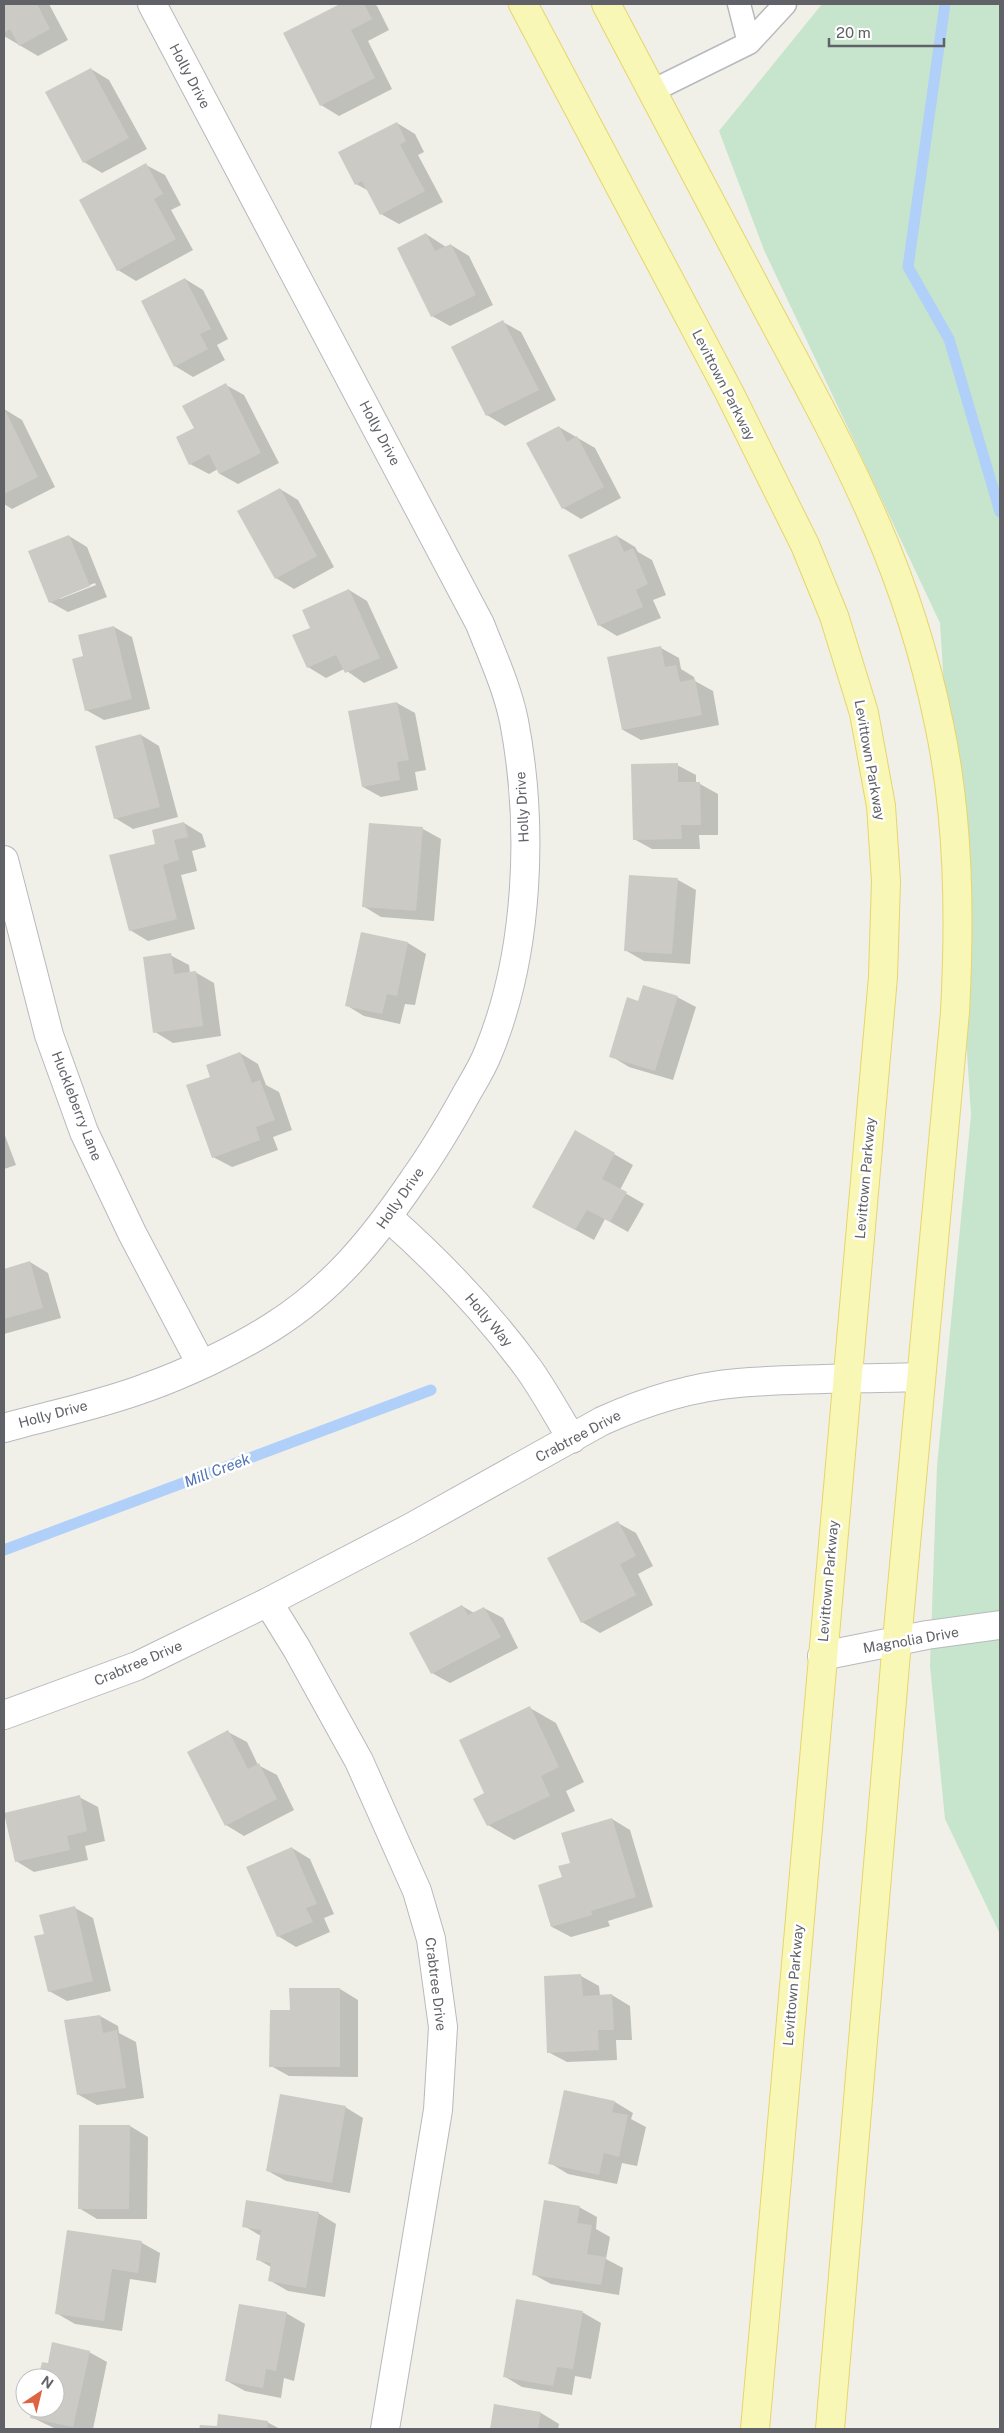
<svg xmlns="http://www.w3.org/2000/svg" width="1004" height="2433" viewBox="0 0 1004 2433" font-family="'Public Sans',sans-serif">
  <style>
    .green { fill: #c7e5cc }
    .shadow { fill: #0003; fill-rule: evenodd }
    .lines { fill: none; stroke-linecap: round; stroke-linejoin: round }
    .stream { stroke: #b0cff9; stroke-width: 11 }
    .building { fill: #cccac5 }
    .service-casing { stroke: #b8b9bd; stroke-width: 25 }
    .minor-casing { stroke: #b8b9bd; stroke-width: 30 }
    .primary-casing { stroke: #e7d56b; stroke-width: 30 }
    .service { stroke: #fff; stroke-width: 22 }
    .minor { stroke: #fff; stroke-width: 28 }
    .primary { stroke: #f9f7b5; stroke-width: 28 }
    .labels { text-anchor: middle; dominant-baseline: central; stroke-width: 5; stroke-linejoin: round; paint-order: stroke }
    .street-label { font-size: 14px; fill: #606267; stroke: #fff }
    .water-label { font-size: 15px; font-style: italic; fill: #5073b3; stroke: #fff }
  </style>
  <rect width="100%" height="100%" fill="#f0f0e9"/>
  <path class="green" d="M822,4H1000V1934L945,1819L930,1666L937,1466L971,1115L940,623L764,250L719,131Z"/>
  <path class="shadow" d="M4,4H49L68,40L38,56L4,36Z
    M343,4H374L377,6L389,30L368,41L392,89L339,116L321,105L284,34Z
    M91,69L109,80L147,149L102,173L84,162Z
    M397,123L415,134L424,152L418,155L443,202L399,224L381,214L369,191L356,184Z
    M146,165L165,175L181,205L171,210L193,250L136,281L118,270Z
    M426,234L446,247L451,245L469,256L493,305L450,326L432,316Z
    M185,279L203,290L228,339L217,345L225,360L193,377L175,366Z
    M503,322L521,332L556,400L505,426L487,415L453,348Z
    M226,385L244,395L279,463L238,484L220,474L218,469L209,474L190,464L195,428Z
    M4,409L22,420L55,487L12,509L4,504Z
    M559,427L595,448L621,498L581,519L563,508Z
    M280,489L298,500L334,567L294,589L276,578Z
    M69,536L87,547L107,597L68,612L50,602ZM95,583L96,585L60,599V597Z
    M617,536L635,547L638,552L652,560L666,595L653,600L661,618L617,636L599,625Z
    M349,590L367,601L398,668L364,683L344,669L326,678L308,667L311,628Z
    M114,627L132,637L150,709L104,720L86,710Z
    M661,648L679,658L681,669L694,677L695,681L713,691L719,725L641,740L623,730Z
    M397,703L415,713L426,770L415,772L418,790L381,797L363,787Z
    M141,735L159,746L178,817L133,829L115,818Z
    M677,765L696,775V784H700L718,794V835H699L700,849H652L634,839Z
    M184,823L202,834L206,847L192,851L197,871L181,875L195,929L148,941L130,930L157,844Z
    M423,829L441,839L434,921L381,917L363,906Z
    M678,880L696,890L690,964L644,961L625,950Z
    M362,933L408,943L426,954L415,1005L405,1004L400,1024L364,1016L346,1005Z
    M170,955L189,965L190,973L195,972L214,983L221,1036L173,1043L155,1032Z
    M677,997L696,1007L673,1080L629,1067L611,1056L639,1002Z
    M240,1053L258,1064L266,1085L279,1092L292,1130L273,1137L278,1150L232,1167L213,1157L212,1078Z
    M576,1132L633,1165L620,1190L644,1204L628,1232L605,1219L594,1240L552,1217Z
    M4,1133L16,1165L4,1169Z
    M30,1262L48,1273L61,1318L4,1334V1270Z
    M618,1523L636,1533L653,1566L638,1574L653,1605L600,1633L582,1622Z
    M462,1606L474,1613L484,1608L503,1618L518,1648L450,1683L432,1673Z
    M530,1708L556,1723L584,1782L566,1791L575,1811L514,1840L488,1825L486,1794Z
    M228,1732L247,1742L258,1765L277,1775L294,1810L244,1836L226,1825Z
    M79,1797L98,1807L105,1841L85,1846L88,1860L34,1872L16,1861Z
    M612,1819L630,1830L653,1907L608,1921L610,1926L571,1937L552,1927L540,1886L564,1878L571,1864Z
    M292,1848L310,1859L334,1914L324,1918L330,1932L296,1947L278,1936Z
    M75,1908L93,1918L111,1991L67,2001L49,1991L45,1935Z
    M581,1976L599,1986L600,1996L612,1995L630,2006L632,2040H616L617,2060L567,2062L548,2052L545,1977Z
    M340,1989L358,2000V2077L289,2076L271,2066L291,2011Z
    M100,2016L118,2026L119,2033L136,2042L144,2098L97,2105L79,2095L65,2021Z
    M615,2102L633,2113L631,2119L646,2127L637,2166L622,2163L617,2184L568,2174L550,2163Z
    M345,2107L363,2118L350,2193L286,2181L268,2171Z
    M130,2126L148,2137L147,2219H97L79,2208Z
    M579,2207L597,2217L596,2229L610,2237L606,2259L623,2268L619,2295L551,2284L533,2274Z
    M318,2213L336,2224L325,2297L288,2291L269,2280L271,2267L257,2259L261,2236L244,2226Z
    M68,2232L142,2243L160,2253L156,2283L130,2279L122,2331L75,2324L56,2313Z
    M582,2312L601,2323L591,2379L575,2376L572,2395L522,2387L504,2376Z
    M286,2313L305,2324L294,2381L284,2378L281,2398L245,2391L227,2381Z
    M89,2352L107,2362L93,2429H56L31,2417L33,2408H55V2378H40L49,2364Z
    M495,2406L541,2413L559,2424L558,2429H491Z
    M267,2422L280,2429H200L201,2426L218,2428Z"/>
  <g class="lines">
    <path class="stream" d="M945,4L908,267L949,339L1000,512
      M4,1550L431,1390"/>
  </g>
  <path class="building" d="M4,4H37L50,29L19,46L10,29L4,33Z
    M340,4H364L372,19L351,30L375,78L320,106L283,33Z
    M91,68L129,138L83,163L45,92Z
    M397,122L406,141L400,145L425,191L380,215L362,181L355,185L338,152Z
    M146,163L163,194L154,199L176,239L117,271L79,200Z
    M426,233L435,251L451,244L476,295L431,317L397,248Z
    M185,278L211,329L200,334L208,349L174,367L141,301Z
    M503,320L539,390L486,416L451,347Z
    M226,383L261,453L219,474L209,454L189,465L176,437L194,428L182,406Z
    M4,408L38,477L4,494Z
    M559,426L567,442L577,436L604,487L562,509L526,443Z
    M280,488L317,556L275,579L237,511Z
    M69,535L90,586L49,603L28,551Z
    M617,535L624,552L633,548L648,584L636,590L643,607L598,626L568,555Z
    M349,589L380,658L345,673L336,655L307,668L292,635L310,628L302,610Z
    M114,626L132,699L85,711L72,659L83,656L78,635Z
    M661,646L665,667L676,665L680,682L695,679L702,715L622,730L607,657Z
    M397,702L409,760L397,762L400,780L362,787L348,711Z
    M141,734L160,807L114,819L95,746Z
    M678,763V782H700L701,825H681L682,839L633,840L631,764Z
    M184,822L188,837L174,840L179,860L163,865L177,919L129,931L109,855L155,844L152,830Z
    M369,823L423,827L416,911L362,907Z
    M629,875L678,878L672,954L624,951Z
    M361,932L408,942L397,996L387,994L382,1014L345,1006Z
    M171,953L174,974L196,971L203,1026L153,1033L143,957Z
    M643,985L678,996L655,1071L609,1057L627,997L638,1001Z
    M240,1052L252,1083L260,1080L275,1120L256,1127L260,1140L212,1158L186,1085L210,1077L206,1065Z
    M575,1130L615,1153L602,1179L627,1192L610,1222L587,1210L575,1230L532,1207Z
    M30,1261L43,1308L4,1319V1269Z
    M618,1521L636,1556L620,1564L636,1595L581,1623L547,1558Z
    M462,1605L468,1615L484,1607L501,1637L431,1674L409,1633Z
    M530,1706L559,1767L541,1776L550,1796L487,1826L473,1799L484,1793L459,1740Z
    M228,1730L248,1769L259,1763L277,1799L225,1826L187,1752Z
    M80,1795L87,1831L67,1836L70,1850L15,1862L4,1813Z
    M612,1818L636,1897L591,1911L592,1915L551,1927L538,1885L562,1877L558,1866L570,1863L561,1833Z
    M292,1847L317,1904L306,1908L313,1922L277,1937L246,1867Z
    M75,1906L93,1981L48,1992L34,1936L44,1934L39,1915Z
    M581,1974L583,1996L612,1994L614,2030H598L599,2050L547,2053L544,1976Z
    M289,1988H340V2067H269L270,2010H290Z
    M100,2015L103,2033L117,2030L126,2088L77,2095L64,2020Z
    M564,2090L615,2101L612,2112L628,2115L619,2157L604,2153L599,2175L548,2164Z
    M280,2094L346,2106L332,2183L266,2171Z
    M79,2125H130L129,2209H78Z
    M246,2200L319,2212L306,2288L268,2281L271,2263L256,2260L261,2230L242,2227Z
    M544,2200L580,2206L577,2223L592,2225L587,2254L606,2257L601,2285L532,2275Z
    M67,2230L142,2241L138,2273L112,2269L104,2321L55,2314Z
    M516,2299L583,2311L573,2369L557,2367L553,2386L503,2377Z
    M239,2304L287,2312L276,2371L266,2369L263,2388L225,2381Z
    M52,2342L90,2351L73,2427L30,2418L32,2408H55V2378H38L42,2362L48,2363Z
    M494,2404L541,2412L538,2429H490Z
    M218,2414L268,2421L267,2429H199L200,2425L217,2426Z"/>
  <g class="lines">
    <defs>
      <path id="service" d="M739,4L749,43
        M652,91L749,43L785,4"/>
      <path id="minor" d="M4,860L49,1035L84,1132L132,1233L201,1364
        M388,1217C440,1263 487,1312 528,1368C544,1390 557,1415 572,1439
        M4,1428C50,1415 100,1405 145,1388C185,1374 236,1350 272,1327C333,1289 374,1238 414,1179C434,1151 451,1122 468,1091C475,1079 483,1066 488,1053C529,954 534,826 514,721C507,687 492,655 480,624L152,4
        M268,1602L297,1649L359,1761L417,1891L431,1939L443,2027L438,2110L385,2429
        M822,1656L927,1635L1000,1625
        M4,1715L137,1666L268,1602L410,1528L602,1421C644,1402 691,1387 738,1383C798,1378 860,1379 921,1377"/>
      <path id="primary" d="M523,4L729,392L805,545L834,616L864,713L881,806L886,881L883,977L755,2429
        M606,4C659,105 713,206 766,307C804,378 843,448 875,522C903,586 925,655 939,724C959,818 960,917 955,1012L897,1641L830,2429"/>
    </defs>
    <use href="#service" class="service-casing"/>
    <use href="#minor" class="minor-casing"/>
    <use href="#primary" class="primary-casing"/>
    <use href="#service" class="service"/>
    <use href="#minor" class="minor"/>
    <use href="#primary" class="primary"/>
  </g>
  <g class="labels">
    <g class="street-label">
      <text transform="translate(190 76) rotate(62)">Holly Drive</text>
      <text transform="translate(724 385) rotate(63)">Levittown Parkway</text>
      <text transform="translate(380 433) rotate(62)">Holly Drive</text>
      <text transform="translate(870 760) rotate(80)">Levittown Parkway</text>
      <text transform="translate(522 807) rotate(-93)">Holly Drive</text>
      <text transform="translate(77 1106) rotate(69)">Huckleberry Lane</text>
      <text transform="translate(865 1178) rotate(-85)">Levittown Parkway</text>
      <text transform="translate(400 1198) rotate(-55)">Holly Drive</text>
      <text transform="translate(489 1320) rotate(50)">Holly Way</text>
      <text transform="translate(53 1414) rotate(-15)">Holly Drive</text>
      <text transform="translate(578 1436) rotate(-28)">Crabtree Drive</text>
      <text transform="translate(828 1581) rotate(-85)">Levittown Parkway</text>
      <text transform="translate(911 1640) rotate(-10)">Magnolia Drive</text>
      <text transform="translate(138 1663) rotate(-23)">Crabtree Drive</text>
      <text transform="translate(436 1984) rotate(83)">Crabtree Drive</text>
      <text transform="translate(793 1985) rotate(-85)">Levittown Parkway</text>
    </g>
    <g class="water-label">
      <text transform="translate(217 1470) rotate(-21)">Mill Creek</text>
    </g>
  </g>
  <rect width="1004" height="2433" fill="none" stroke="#606267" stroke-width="10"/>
  <g transform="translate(40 2393) rotate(35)"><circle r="24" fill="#ffffff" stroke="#bfc0c2"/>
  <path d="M0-4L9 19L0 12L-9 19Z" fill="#dd6342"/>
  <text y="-8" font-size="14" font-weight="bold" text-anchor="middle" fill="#606267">N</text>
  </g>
  <path d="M829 38v8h115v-8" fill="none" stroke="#606267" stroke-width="2.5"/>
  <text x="836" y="38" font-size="15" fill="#606267" stroke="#ffffff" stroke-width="4" paint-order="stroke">20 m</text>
</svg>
